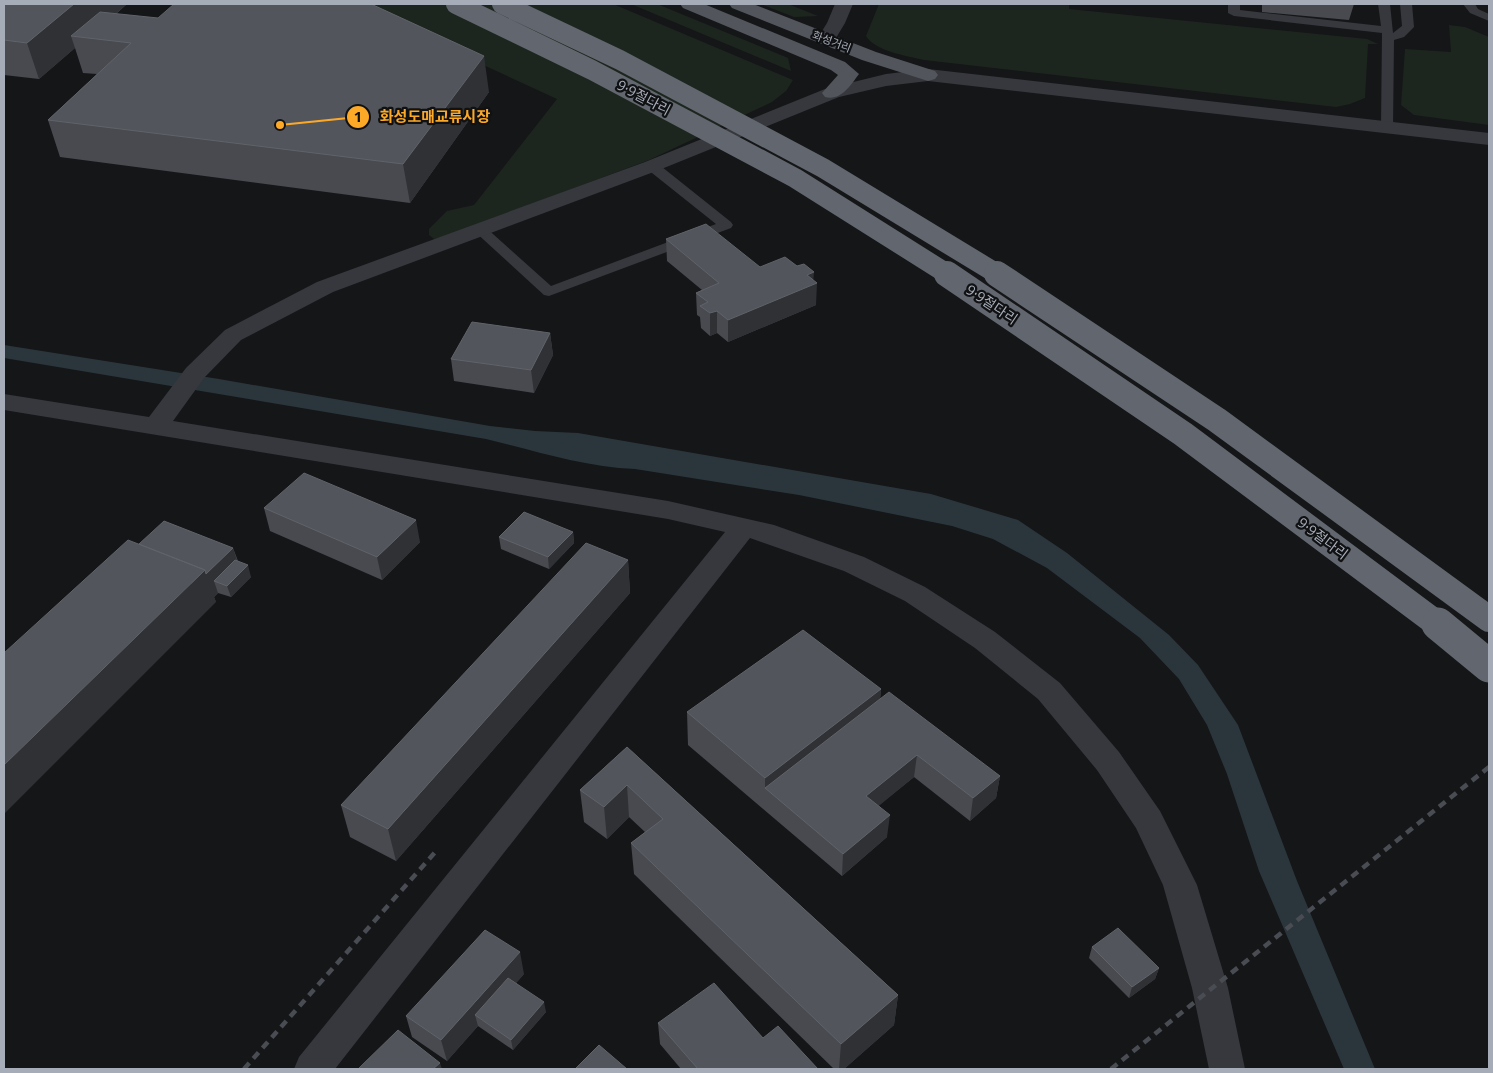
<svg xmlns="http://www.w3.org/2000/svg" width="1493" height="1073" viewBox="0 0 1493 1073" font-family="'Open Sans','Noto Sans KR',sans-serif">
  <style>
    .green { fill: #1d261e }
    .water { fill: #2b363c }
    .lines { fill: none; stroke-linecap: round; stroke-linejoin: round }
    .lane { fill: #36383d; fill-rule: evenodd }
    .street { fill: #36383d; fill-rule: evenodd }
    .primary { fill: #52555c; fill-rule: evenodd }
    .rail { stroke: #494c52; stroke-width: 4.5; stroke-dasharray: 8 6; stroke-linecap: butt }
    .highway-bridge-far2 { stroke: #62666e; stroke-width: 20 }
    .highway-bridge-far1 { stroke: #62666e; stroke-width: 26 }
    .highway-bridge { stroke: #62666e; stroke-width: 33 }
    .wall { fill: #484a50 }
    .shaded-wall { fill: #2f3135 }
    .building { fill: #52555b; stroke: #60636a }
    .labels { text-anchor: middle; dominant-baseline: central; stroke-width: 4.5; stroke-linejoin: round; paint-order: stroke }
    .far-street-label { font-size: 11px; fill: #a7adb8; stroke: #101113 }
    .street-label { font-size: 14px; fill: #a7adb8; stroke: #101113 }
    .leader { fill: none; stroke: #fda928; stroke-width: 2 }
    .callout-dot { fill: #fda928; stroke: #101113; stroke-width: 2 }
    .mark-label { font-size: 15px; text-anchor: middle; font-weight: bold; fill: #111 }
    .callout-label { font-size: 15px; text-anchor: middle; font-weight: bold; fill: #fda928; stroke: #101113; stroke-width: 4.5; stroke-linejoin: round; paint-order: stroke }
  </style>
  <rect width="100%" height="100%" fill="#151618"/>
  <path class="green" d="M351,4H613L793,80L786,91L772,102L649,160L441,238L434,239L429,235V229L447,211L474,205L557,99Z
    M631,4H657L788,58L791,71Z
    M761,4H788L818,16L794,17Z
    M879,4H1069V9L1367,39L1378,44H1368L1365,98L1350,104L1336,107L924,60C907,56 875,51 866,36Z
    M1449,25L1465,27L1489,37V125L1414,115L1401,105L1405,49L1451,52Z"/>
  <path class="water" d="M4,345L219,379L490,426L535,431L578,433L931,494L1018,520L1067,553L1169,635L1198,665L1238,725L1297,881L1375,1069H1344L1259,871L1227,774L1207,725L1179,679L1140,638L1047,568L993,539L952,526L799,495L635,469C584,467 536,451 486,439L4,358Z"/>
  <g class="lines">
    <path class="lane" d="M1228,4H1240V10L1381,26L1378,4H1390L1393,33L1402,26L1400,4H1412L1414,27L1404,37L1394,40L1393,127L1392,130H1382L1381,127L1382,33L1234,16L1228,13Z
      M1463,4H1475L1478,9L1489,14V21L1470,13Z
      M652,162L657,163L731,222L733,225L731,228L549,296L544,295L472,229L474,226H484L551,286L716,224L647,169L645,166L647,163Z"/>
    <path class="street" d="M835,4H853L845,23L833,43L826,45L819,43L817,39L827,23Z
      M928,69L1489,133V145L928,81L886,86L839,97L659,170L333,292L241,340L204,378L173,421L668,501L774,525L864,557L925,587L995,632L1060,683L1119,752L1160,811L1197,885L1228,988L1245,1069H1209L1192,988L1163,885L1136,828L1097,770L1038,699L975,648L905,601L844,571L750,538L335,1069H294L299,1057L725,532L668,519L4,410V394L149,417L186,368L225,330L317,282L645,162L825,89L886,74Z"/>
    <path class="primary" d="M680,4H704L845,62L859,74C850,86 841,101 825,97L822,93L838,75L831,70L683,8Z
      M729,4H753L876,52L935,71L938,75L935,79L928,81L862,60L732,8Z"/>
    <path class="rail" d="M244,1069L437,850
      M1111,1069L1489,767"/>
    <path class="highway-bridge-far2" d="M456,4L592,70L795,178L949,275
      M502,4L620,60L823,168L999,275"/>
    <path class="highway-bridge-far1" d="M947,274L1183,434L1440,626
      M997,274L1217,420L1489,619"/>
    <path class="highway-bridge" d="M1438,624L1489,666"/>
  </g>
  <path class="wall" d="M4,4H127L116,14L489,92L410,203L60,157L48,120L97,74L83,73L75,48L39,79L4,75Z
    M1262,4H1354L1349,20L1262,12Z
    M666,239L760,267L813,280L816,305L728,342L717,333L710,336L701,328L700,317L697,315L696,293L702,290L667,261Z
    M550,333L553,355L534,393L454,381L451,359Z
    M264,508L420,542L382,580L270,531Z
    M573,532L574,543L549,569L501,549L499,537Z
    M139,544L233,548L238,561L251,577L231,597L218,593L214,597L216,602Z
    M628,560L630,593L396,861L350,837L341,805Z
    M881,689L880,700L1000,776L996,798L970,821L914,777L878,806L887,837L842,876L688,745L687,712Z
    M627,747L898,995L894,1025L844,1069H834L634,874L631,843L645,832L629,817L607,839L584,822L580,790Z
    M1092,947L1159,968L1155,979L1129,998L1089,958Z
    M524,974L516,983L546,1012L513,1050L478,1026L447,1061L412,1037L406,1016Z
    M658,1023L763,1038L818,1069H681L660,1044Z"/>
  <path class="shaded-wall" d="M74,4H127L87,38L71,36L75,48L39,79L27,43Z
    M484,56L489,92L410,203L403,164Z
    M814,272L813,284L817,283L816,305L728,342V320L807,275Z
    M717,311V333L710,336V313Z
    M550,333L553,355L534,393L531,370Z
    M416,520L420,542L382,580L377,557Z
    M573,532L574,543L549,569L548,557Z
    M233,548L240,570L214,581L218,593L214,597L216,602L4,814V765L205,570Z
    M628,560L630,593L396,861L388,829Z
    M248,565L251,577L231,597L227,586Z
    M881,689L878,722L765,788V778Z
    M917,755L914,777L864,818L866,796Z
    M1000,776L996,798L970,821L973,798Z
    M627,785L629,817L607,839L604,807Z
    M890,815L887,837L842,876L843,854Z
    M520,952L524,974L483,1021L475,1015L478,1026L447,1061L441,1040Z
    M1159,968L1155,979L1129,998L1132,987Z
    M898,995L894,1025L844,1069H839L841,1044Z
    M544,1002L546,1012L513,1050L511,1040Z
    M440,1063L442,1069H433Z"/>
  <path class="building" d="M4,4H74L27,43L4,40Z
    M174,4H371L484,56L403,164L48,120L131,43L71,36L100,12L158,18Z
    M706,224L760,267L785,257L797,266L804,264L814,272L807,275L817,283L728,320L717,311L710,313L700,306L708,302L696,293L719,283L666,239Z
    M472,322L550,333L531,370L451,359Z
    M304,473L416,520L377,557L264,508Z
    M524,512L573,532L548,557L499,537Z
    M164,521L233,548L206,574L205,570L139,544Z
    M128,540L205,570L4,765V653Z
    M586,543L628,560L388,829L341,805Z
    M235,560L248,565L227,586L214,581Z
    M803,630L881,689L765,778L687,712Z
    M889,692L1000,776L973,798L917,755L866,796L890,815L843,854L765,788Z
    M627,747L898,995L841,1044L631,843L663,819L627,785L604,807L580,790Z
    M1118,928L1159,968L1132,987L1092,947Z
    M485,930L520,952L441,1040L406,1016Z
    M508,978L544,1002L511,1040L475,1015Z
    M714,983L763,1038L778,1026L818,1069H698L658,1023Z
    M398,1030L440,1063L433,1069H358Z
    M599,1045L627,1069H575Z"/>
  <g class="labels">
    <g class="far-street-label">
      <text transform="translate(832 41) rotate(21)">화성거리</text>
    </g>
    <g class="street-label">
      <text transform="translate(644 97) rotate(28)">9·9절다리</text>
      <text transform="translate(992 304) rotate(34)">9·9절다리</text>
      <text transform="translate(1323 538) rotate(37)">9·9절다리</text>
    </g>
  </g>
  <path class="leader" d="M280 125L358 117"/>
  <g class="callout-dot">
    <circle cx="280" cy="125" r="5"/>
    <circle cx="358" cy="117" r="12"/>
  </g>
  <g class="mark-label">
    <text x="358" y="122">1</text>
  </g>
  <g class="callout-label">
    <text x="435" y="122">화성도매교류시장</text>
  </g>
  <rect width="1493" height="1073" fill="none" stroke="#a7adb8" stroke-width="10"/>
</svg>
